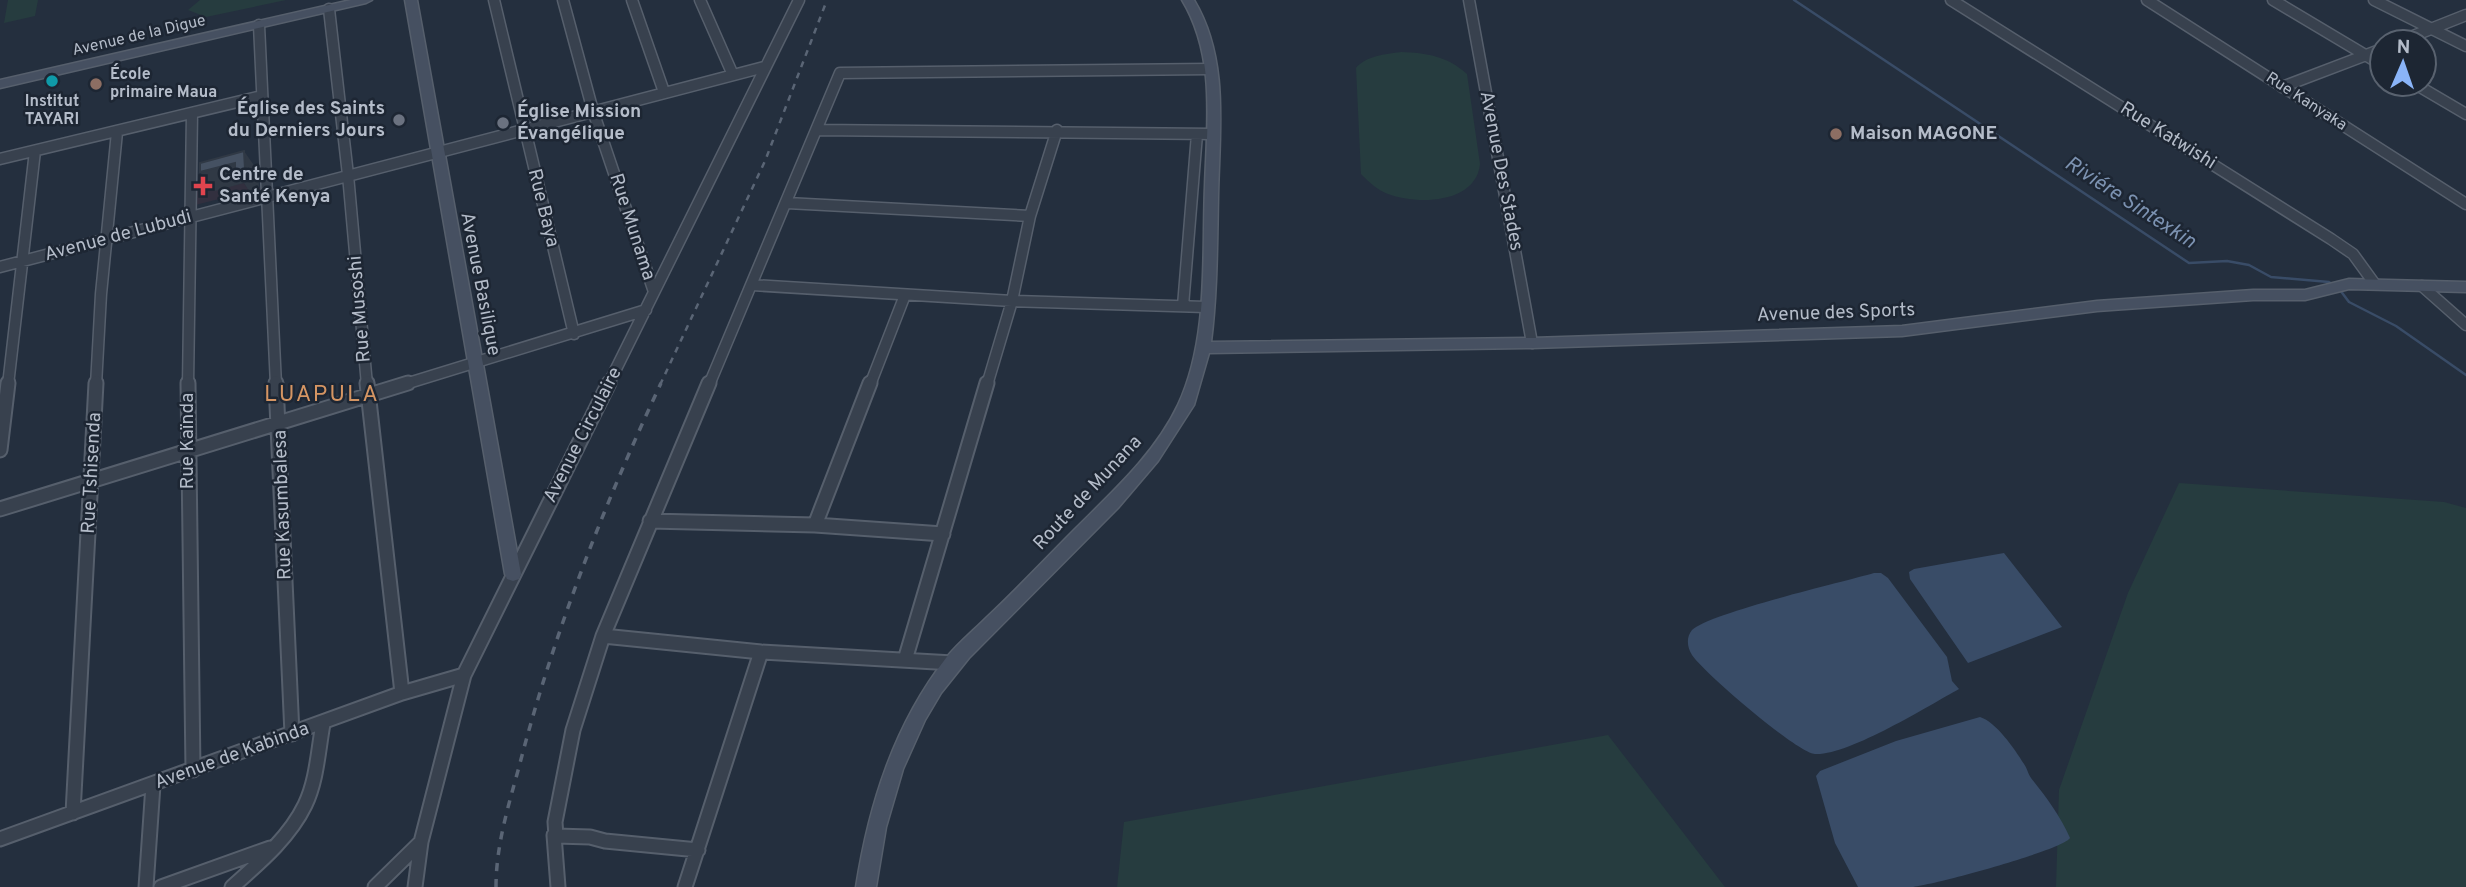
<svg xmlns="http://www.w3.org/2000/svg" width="2466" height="887" viewBox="0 0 2466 887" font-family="Overpass,sans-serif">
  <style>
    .medical { fill: #32303f; fill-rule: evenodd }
    .green { fill: #263c3f }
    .water { fill: #394c67 }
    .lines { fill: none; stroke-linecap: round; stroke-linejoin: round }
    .stream { stroke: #394c67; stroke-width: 2.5 }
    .street-far1-casing { stroke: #565f6c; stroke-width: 13 }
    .street-casing { stroke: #565f6c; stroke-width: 17 }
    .secondary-casing { stroke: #565f6c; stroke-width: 3 }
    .street-far1 { stroke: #38414e; stroke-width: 10 }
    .street { stroke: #38414e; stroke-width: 13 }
    .secondary { fill: #465061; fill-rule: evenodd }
    .rail-far1 { stroke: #5a6575; stroke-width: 2.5; stroke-dasharray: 6 6; stroke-linecap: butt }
    .rail { stroke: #5a6575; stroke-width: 3.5; stroke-dasharray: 8 8; stroke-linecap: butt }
    .shaded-wall { fill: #303945 }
    .building { fill: #455162; stroke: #303945; stroke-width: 2 }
    .culture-dot { fill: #0f9aa8; stroke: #1d2633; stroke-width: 2.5 }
    .education-dot { fill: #8d6e63; stroke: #1d2633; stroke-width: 2.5 }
    .worship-dot { fill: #6b7280; stroke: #1d2633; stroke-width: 2.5 }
    .health-dot { fill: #e0444e; stroke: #1d2633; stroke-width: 2.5 }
    .labels { text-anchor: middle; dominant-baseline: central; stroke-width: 5; stroke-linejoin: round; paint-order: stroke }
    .far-street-label { font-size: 16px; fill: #b4bcc9; stroke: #1d2633 }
    .far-poi-label { font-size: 16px; font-weight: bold; fill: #b4bcc9; stroke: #1d2633; text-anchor: start }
    .poi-label { font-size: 19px; font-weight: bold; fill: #b4bcc9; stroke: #1d2633; text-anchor: start }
    .street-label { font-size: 19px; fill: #b4bcc9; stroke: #1d2633 }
    .water-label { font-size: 21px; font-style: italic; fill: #7c92b1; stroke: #1d2633 }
    .quarter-label { font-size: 23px; letter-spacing: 2px; fill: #d59563; stroke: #1d2633 }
  </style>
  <rect width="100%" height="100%" fill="#242f3e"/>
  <path class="medical" d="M262,167L264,188L195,205V183ZM261,170L262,187L249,190L244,183L210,190V185L215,182Z"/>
  <path class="green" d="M8,0H38L35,16L4,23Z
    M200,0H286L206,17L188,10Z
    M1401,52C1427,53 1447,56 1467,74L1480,164C1476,204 1417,205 1388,194C1377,190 1369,182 1361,174L1356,68C1366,56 1385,54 1401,52Z
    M2179,483L2444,502L2466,508V887H2056L2059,790L2128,593Z
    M1608,735L1725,887H1117L1124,822Z"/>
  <path class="water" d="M2004,553L2062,627L1968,663L1910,579L1909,572L1914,569Z
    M1874,573H1881L1888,578L1947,657L1952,681L1959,689C1928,706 1848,756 1815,754C1797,753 1703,672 1692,655C1687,647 1686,637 1692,630C1709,613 1843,582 1874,573Z
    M1980,717C1996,722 2014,748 2024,764C2027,768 2028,774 2031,778C2046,797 2060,815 2070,838C2063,850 1933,885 1912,887C1895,887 1876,887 1858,887L1835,843L1816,776L1820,771L1896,741Z"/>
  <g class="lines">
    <path class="stream" d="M1794,0L2189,263L2227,261L2249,265L2271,277L2329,282L2334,286
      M2340,290L2349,302L2396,326L2466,375"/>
    <defs>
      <path id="street-far1" d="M494,0L574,334
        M563,0L593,111L654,292
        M632,0L664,92
        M700,0L733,75
        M1469,0L1532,343
        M1951,0L2331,239L2353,254L2374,283
        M2147,0L2466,204
        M2273,0L2382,65
        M2374,0L2466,46
        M329,9L348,175L367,385
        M259,25L276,385
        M2398,42L2466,15
        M2415,84L2466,114
        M2282,87L2382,49
        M817,130L1213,134
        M0,159L262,96
        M787,203L1030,216
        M0,267L764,67
        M752,285L1012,301L1206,307
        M2422,286L2466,325
        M1183,306L1197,134
        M8,385L35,151
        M96,385L101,294L117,132
        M188,385L192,113
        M402,385L646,310
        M608,385L799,0
        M709,385L840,73L1210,69
        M870,385L905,295
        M987,385L1012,301L1030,216L1057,130"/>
      <path id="street" d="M188,383L193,770
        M276,383L292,734
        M367,383L402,693
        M0,450L8,383
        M0,509L408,383
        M650,521L815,525L943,534
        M815,525L870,383
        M603,636L761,652L953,663
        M905,660L987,383
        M73,813L96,383
        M554,835L558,887
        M0,839L402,693L464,675
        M698,850L605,841L590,837L556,836L555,822L573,730L603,636L709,383
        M146,887L153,785
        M161,887L270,848
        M232,887C259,863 289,838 305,805C317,780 318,751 323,724
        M375,887L421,842
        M415,887L421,842L464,675L609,383
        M685,887L761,652"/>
      <path id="secondary" d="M351,0H372L366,3L0,88V80Z
        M405,0H417L521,574L519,579L513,581L507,579L505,574Z
        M1182,0H1194C1230,60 1219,132 1218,198C1217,247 1217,295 1211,342L1532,338L1902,326L2097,301L2253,290H2305L2349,279L2466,282V292L2349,289L2305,300H2253L2097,311L1902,336L1532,348L1209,353L1194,405L1158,461L1118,508L969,658L941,693L925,720L903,769L886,827L876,887H856C869,804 894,725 946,658C958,643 973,631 987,617C1017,589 1045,559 1073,531C1111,493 1155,454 1178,405C1209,339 1202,257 1205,186C1207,123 1216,56 1182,0Z"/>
    </defs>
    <use href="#street-far1" class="street-far1-casing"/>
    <use href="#street" class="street-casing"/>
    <use href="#secondary" class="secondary-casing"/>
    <use href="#street-far1" class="street-far1"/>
    <use href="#street" class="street"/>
    <use href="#secondary" class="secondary"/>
    <path class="rail-far1" d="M660,385L765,161L827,0"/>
    <path class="rail" d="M496,887C496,846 508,807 519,767C553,635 603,507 661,383"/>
  </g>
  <path class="shaded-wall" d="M244,151L258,171L259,188L249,191L244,183L215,191L200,172L235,163Z"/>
  <path class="building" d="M244,151L245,169L235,171V163L200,172V163Z"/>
  <circle class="culture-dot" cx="52" cy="81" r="7"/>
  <g class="education-dot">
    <circle cx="96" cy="84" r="7"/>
    <circle cx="1836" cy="134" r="7"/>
  </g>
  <g class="worship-dot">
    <circle cx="399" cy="120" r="7"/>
    <circle cx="503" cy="123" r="7"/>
  </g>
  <path class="health-dot" d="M199.5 175.5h7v7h7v7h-7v7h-7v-7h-7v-7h7z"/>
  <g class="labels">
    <g class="far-street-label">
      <text transform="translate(139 36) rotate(-13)">Avenue de la Digue</text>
      <text transform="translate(2306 102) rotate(33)">Rue Kanyaka</text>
    </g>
    <g class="far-poi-label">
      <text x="110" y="75">École<tspan x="110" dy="18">primaire Maua</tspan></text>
      <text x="52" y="102" text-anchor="middle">Institut<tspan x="52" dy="18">TAYARI</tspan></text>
    </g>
    <g class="poi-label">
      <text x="385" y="109" text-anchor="end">Église des Saints<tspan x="385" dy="22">du Derniers Jours</tspan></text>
      <text x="517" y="112">Église Mission<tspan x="517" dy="22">Évangélique</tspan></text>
      <text x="1850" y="134">Maison MAGONE</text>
      <text x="219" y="175">Centre de<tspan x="219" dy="22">Santé Kenya</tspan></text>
    </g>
    <g class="street-label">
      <text transform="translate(2168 136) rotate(32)">Rue Katwishi</text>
      <text transform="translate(1501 171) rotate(79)">Avenue Des Stades</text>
      <text transform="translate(543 208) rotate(76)">Rue Baya</text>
      <text transform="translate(632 227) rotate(72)">Rue Munama</text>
      <text transform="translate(118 236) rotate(-15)">Avenue de Lubudi</text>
      <text transform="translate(480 284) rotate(79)">Avenue Basilique</text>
      <text transform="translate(360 309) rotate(-95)">Rue Musoshi</text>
      <text transform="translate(1836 313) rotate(-2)">Avenue des Sports</text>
      <text transform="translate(583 435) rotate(-63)">Avenue Circulaire</text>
      <text transform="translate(188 441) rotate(-90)">Rue Kaïnda</text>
      <text transform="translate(92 473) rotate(-87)">Rue Tshisenda</text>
      <text transform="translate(1088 493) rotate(-47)">Route de Munana</text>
      <text transform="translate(283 505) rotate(-92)">Rue Kasumbalesa</text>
      <text transform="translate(232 756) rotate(-20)">Avenue de Kabinda</text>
    </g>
    <g class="water-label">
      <text transform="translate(2130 203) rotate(33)">Riviére Sintexkin</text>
    </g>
    <g class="quarter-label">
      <text x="322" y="395">LUAPULA</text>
    </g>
  </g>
  <g transform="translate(2403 63) rotate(2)"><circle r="33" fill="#1d2633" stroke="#59626f" stroke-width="2"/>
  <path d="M0-5L12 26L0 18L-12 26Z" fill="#8ab4f8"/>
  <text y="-10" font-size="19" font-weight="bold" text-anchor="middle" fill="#b4bcc9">N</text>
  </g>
</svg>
